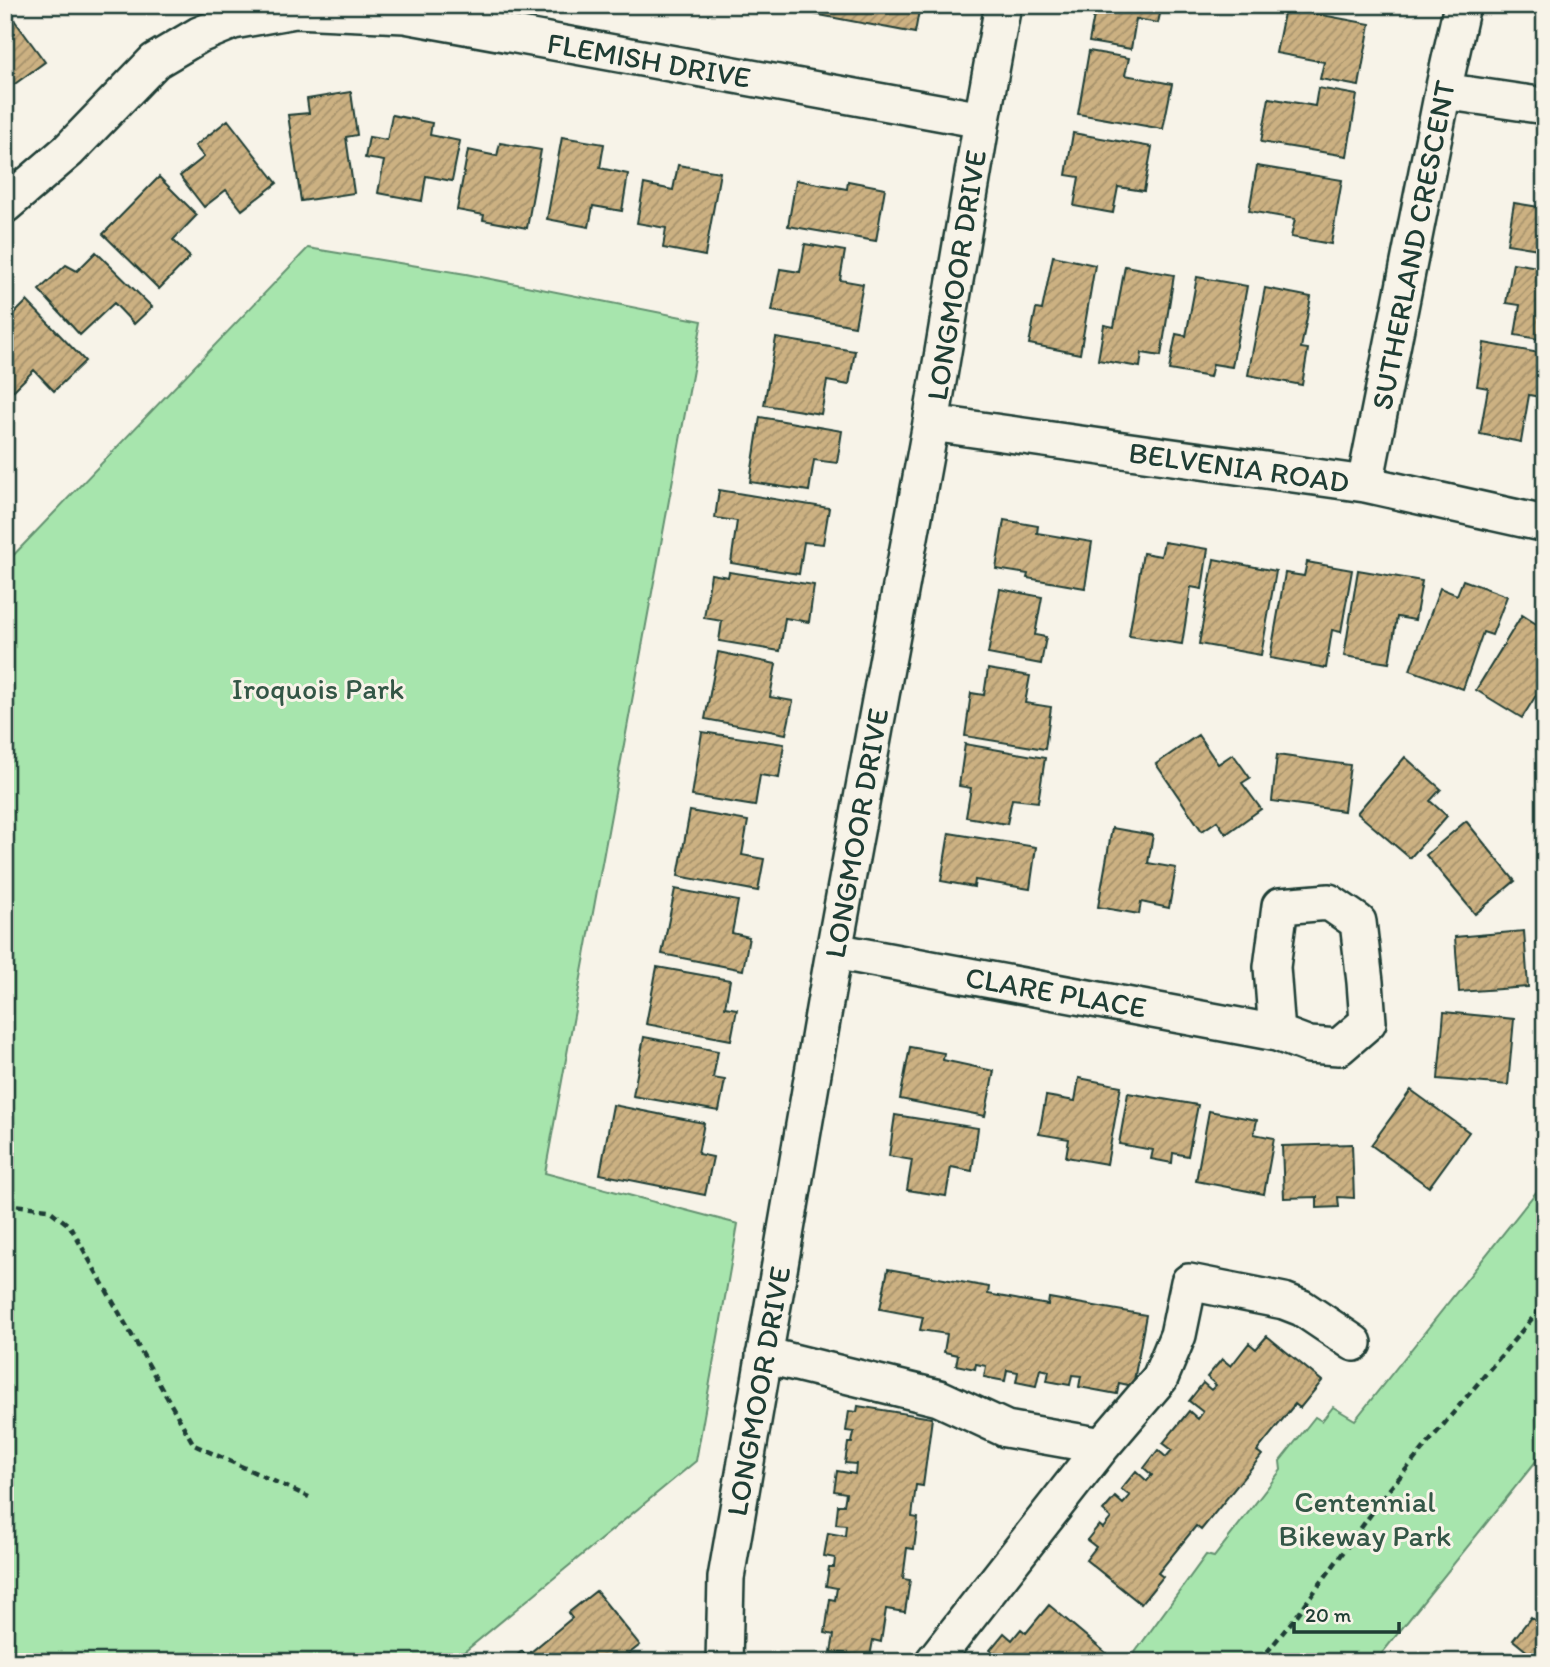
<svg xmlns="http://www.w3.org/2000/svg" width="1550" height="1667" viewBox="0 0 1550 1667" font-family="Itim,sans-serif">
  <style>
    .green { fill: #a7e5ad; stroke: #639170; stroke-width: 2 }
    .building { fill: url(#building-hatch); stroke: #1f3d34; stroke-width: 2 }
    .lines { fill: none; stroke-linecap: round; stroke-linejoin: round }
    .minor-casing { stroke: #1f3d34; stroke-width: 40 }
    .path { stroke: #1f3d34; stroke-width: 4.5; stroke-dasharray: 7 5; stroke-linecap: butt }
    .minor { stroke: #f7f3e8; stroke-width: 35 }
    .labels { text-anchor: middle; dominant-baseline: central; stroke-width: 6; stroke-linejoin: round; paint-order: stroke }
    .street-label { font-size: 30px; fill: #1f3d34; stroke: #f7f3e8 }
    .park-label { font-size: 30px; fill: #335646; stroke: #f7f3e8 }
  </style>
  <defs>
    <pattern id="building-hatch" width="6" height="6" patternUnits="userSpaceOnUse" patternTransform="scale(1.75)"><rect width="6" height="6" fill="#ccb182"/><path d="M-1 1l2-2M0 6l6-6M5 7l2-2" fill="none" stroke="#a5916b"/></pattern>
  </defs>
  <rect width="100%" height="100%" fill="#f7f3e8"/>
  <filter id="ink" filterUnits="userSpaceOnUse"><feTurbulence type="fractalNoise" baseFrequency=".0143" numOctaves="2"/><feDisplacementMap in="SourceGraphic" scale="14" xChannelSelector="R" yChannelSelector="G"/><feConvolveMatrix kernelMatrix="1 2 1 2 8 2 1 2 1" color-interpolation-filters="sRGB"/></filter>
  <g filter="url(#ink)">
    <path class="green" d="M308,248L466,274L702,321L545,1173L738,1224L696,1461L452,1662H5V564Z
      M1545,1181V1450L1375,1662H1128L1206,1555L1214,1557L1281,1470L1280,1461L1315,1417L1322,1421L1333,1407L1355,1420Z"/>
    <path class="building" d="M804,5H920L915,33L803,12Z
      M1096,5H1162L1158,23L1136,19L1131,49L1089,42Z
      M1285,8L1370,24L1359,86L1320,79L1324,62L1276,53Z
      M12,17L45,62L5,91V22Z
      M1089,51L1129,58L1125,75L1172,84L1163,129L1078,114Z
      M1318,88L1357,95L1347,156L1261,142L1269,98L1315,106Z
      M351,92L357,135L346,137L354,193L301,201L288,115L309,113L307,99Z
      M392,115L432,123L430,135L460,141L452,181L426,176L422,201L378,193L384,161L365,158L369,137L387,140Z
      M228,120L277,183L242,210L226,190L204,207L180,176L204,157L195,146Z
      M1073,133L1152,147L1144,191L1118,187L1113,213L1074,206L1079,177L1066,175Z
      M562,137L604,144L600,168L628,174L622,211L593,206L589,227L547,219Z
      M500,143L541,150L527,228L483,220L484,215L457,210L468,150L497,156Z
      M678,165L720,172L705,256L663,248L666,228L637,223L644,184L673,190Z
      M1257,166L1342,180L1331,244L1291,237L1295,219L1249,211Z
      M159,177L197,215L173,240L190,257L159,289L103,234Z
      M1544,177L1545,250L1507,244L1514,203L1539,207Z
      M796,180L847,189L848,181L885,188L876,241L788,226Z
      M805,244L845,251L840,280L863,284L855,326L772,311L780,269L800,272Z
      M96,252L152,307L134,324L114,303L80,335L39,290L66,265L77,271Z
      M1053,256L1095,265L1080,354L1029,344L1036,309L1042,310Z
      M1513,263L1545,268V340L1515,335L1520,305L1506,303Z
      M1125,266L1174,275L1161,356L1142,353L1140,367L1098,360L1104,325L1114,327Z
      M1197,277L1247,286L1232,367L1213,364L1210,377L1169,370L1176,334L1186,336Z
      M1265,288L1311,297L1301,348L1308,349L1302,385L1248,375Z
      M27,301L85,361L54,391L34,370L13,391L5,383V323Z
      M776,338L855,351L849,385L827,381L821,414L764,405Z
      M1484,343L1545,354V398L1529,395L1521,442L1480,434L1488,388L1477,386Z
      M760,417L842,431L837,463L814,460L809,491L750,482Z
      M719,490L829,508L823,544L804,542L799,574L731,563L737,521L715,518Z
      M1004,520L1038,526L1037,533L1092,542L1085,588L1027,578L1028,574L996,569Z
      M1164,542L1208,549L1202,589L1191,587L1182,644L1129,636L1143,553L1161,556Z
      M1214,559L1276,571L1261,655L1199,644Z
      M1307,562L1352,570L1341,632L1332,630L1326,668L1270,658L1285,573L1304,576Z
      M1358,570L1422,581L1415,620L1397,617L1389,663L1344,656Z
      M729,572L814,585L809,622L785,618L780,651L719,641L722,621L704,618L711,574L728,577Z
      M1463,580L1507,596L1492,635L1483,632L1463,689L1410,670L1440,588L1457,595Z
      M1000,589L1042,597L1035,635L1046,637L1041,664L988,654Z
      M1545,614V681L1522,718L1476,690L1522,615L1538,625Z
      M718,652L776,664L770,697L793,701L786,734L705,719Z
      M988,669L1030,676L1025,703L1051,707L1045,749L965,736L971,693L984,695Z
      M702,732L784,744L779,778L760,775L755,806L692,796Z
      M1198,735L1218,764L1233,754L1250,778L1242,783L1261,809L1226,834L1217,821L1202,831L1156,764Z
      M965,744L1045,758L1038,802L1012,799L1007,824L966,817L971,788L959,786Z
      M1277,755L1350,765L1344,811L1272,801Z
      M1405,757L1441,789L1430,801L1447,816L1410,858L1357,813Z
      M690,811L748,821L742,855L764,859L758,891L678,876Z
      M1466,821L1515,881L1475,914L1426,855Z
      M1112,828L1153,835L1148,863L1176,868L1169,908L1141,902L1139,914L1098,907Z
      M949,833L1036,847L1030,889L975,880L974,887L941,881Z
      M675,889L738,901L732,933L749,937L743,970L662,954Z
      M1524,931L1528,987L1459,992L1455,937Z
      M657,967L730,980L725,1007L737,1009L731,1040L646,1024Z
      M1444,1012L1514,1019L1508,1085L1438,1079Z
      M644,1037L718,1051L713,1078L725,1080L719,1111L633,1096Z
      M910,1047L944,1053L943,1060L994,1071L985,1116L900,1099Z
      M1079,1078L1121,1086L1107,1164L1066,1157L1069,1139L1039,1134L1046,1096L1075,1101Z
      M1411,1090L1469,1132L1429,1187L1371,1145Z
      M1128,1093L1198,1105L1188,1156L1173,1153L1172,1163L1151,1159L1153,1150L1119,1144Z
      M613,1105L704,1123L698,1154L713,1157L705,1195L600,1174Z
      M1209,1111L1257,1120L1254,1134L1274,1138L1264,1194L1196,1181Z
      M895,1115L978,1128L972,1171L951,1167L946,1196L907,1190L912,1160L889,1156Z
      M1352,1144L1354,1198L1338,1197L1339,1207L1317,1208V1197L1284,1198L1282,1146Z
      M888,1269L989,1287L988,1294L1048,1305L1049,1298L1146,1315L1133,1386L1119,1383L1117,1394L1079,1387L1081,1376L1072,1375L1070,1385L1047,1381L1049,1371L1040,1369L1036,1386L1016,1382L1018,1372L1007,1370L1005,1381L984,1377L986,1366L976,1364L975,1369L956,1365L958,1355L944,1352L947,1334L920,1330L923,1317L880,1309Z
      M1267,1336L1322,1381L1300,1408L1295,1404L1257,1451L1262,1455L1201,1530L1196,1526L1158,1573L1163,1577L1141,1604L1086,1560L1096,1547L1087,1540L1099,1525L1103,1528L1111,1518L1103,1511L1115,1497L1123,1504L1130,1496L1121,1489L1136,1471L1147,1481L1152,1475L1144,1468L1158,1450L1166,1457L1172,1450L1163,1443L1189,1411L1198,1419L1203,1412L1189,1401L1203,1383L1211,1390L1216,1385L1207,1377L1222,1359L1231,1366L1249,1343L1256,1349Z
      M858,1406L932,1418L923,1486L916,1485L912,1517L918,1518L914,1549L907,1548L903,1579L910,1580L905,1612L886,1609L881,1642L873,1640L870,1657L831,1652L834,1635L825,1633L830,1599L835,1600L837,1588L826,1586L829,1567H834L835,1558L824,1556L828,1533L845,1536L846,1525L836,1524L838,1505H844L846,1493L834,1491L837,1471L855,1474L856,1464L845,1463L848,1443H852L854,1432L846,1431L849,1411L857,1412Z
      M596,1591L640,1645L626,1656L630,1662H509L522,1651L526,1656L572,1618L568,1613Z
      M1049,1605L1106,1653L1099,1662H994L999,1656L990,1650L1004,1633L1012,1640L1021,1629L1026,1633Z
      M1545,1613V1662H1532L1535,1658L1513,1640L1531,1617L1537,1622Z"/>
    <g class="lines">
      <defs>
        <path id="minor" d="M1443,91L1545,106
          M5,205L68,151L155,61L199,35L233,21L295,10L405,15L982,120
          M931,423L1365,484L1545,524
          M1365,484L1443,91L1462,5
          M834,951L1277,1033L1309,1045L1339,1047L1368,1022L1365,982L1358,922L1329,902L1280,906L1272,967L1277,1033
          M764,1355L939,1398L1006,1429L1102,1446
          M724,1662L726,1578L834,951L931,423L982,120L1003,5
          M933,1662L1102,1446L1160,1378L1178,1335L1189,1282L1284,1301L1302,1308L1354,1343"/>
      </defs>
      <use href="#minor" class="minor-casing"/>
      <path class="path" d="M5,1204L48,1209L70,1226L194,1445L309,1497
        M1259,1662L1298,1614L1388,1491L1545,1303"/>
      <use href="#minor" class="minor"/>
    </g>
  </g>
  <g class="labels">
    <g class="street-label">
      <text transform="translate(649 60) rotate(10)">FLEMISH DRIVE</text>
      <text transform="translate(1413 245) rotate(-79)">SUTHERLAND CRESCENT</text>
      <text transform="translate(956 275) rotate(-81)">LONGMOOR DRIVE</text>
      <text transform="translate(1239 467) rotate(8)">BELVENIA ROAD</text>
      <text transform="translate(856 833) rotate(-80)">LONGMOOR DRIVE</text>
      <text transform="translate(1056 992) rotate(10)">CLARE PLACE</text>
      <text transform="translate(758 1391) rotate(-80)">LONGMOOR DRIVE</text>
    </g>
    <g class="park-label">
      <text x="318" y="688">Iroquois Park</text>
      <text x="1365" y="1501">Centennial<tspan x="1365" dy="34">Bikeway Park</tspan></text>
    </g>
  </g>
  <rect width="1550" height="1667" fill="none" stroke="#f7f3e8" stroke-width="28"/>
  <rect x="14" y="14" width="1522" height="1639" fill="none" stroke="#1f3d34" stroke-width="2.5" filter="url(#ink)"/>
  <path d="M1294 1622v10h105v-10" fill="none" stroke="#1f3d34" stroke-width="3.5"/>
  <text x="1305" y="1622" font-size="21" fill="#1f3d34" stroke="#f7f3e8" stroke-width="5" paint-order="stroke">20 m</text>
</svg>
